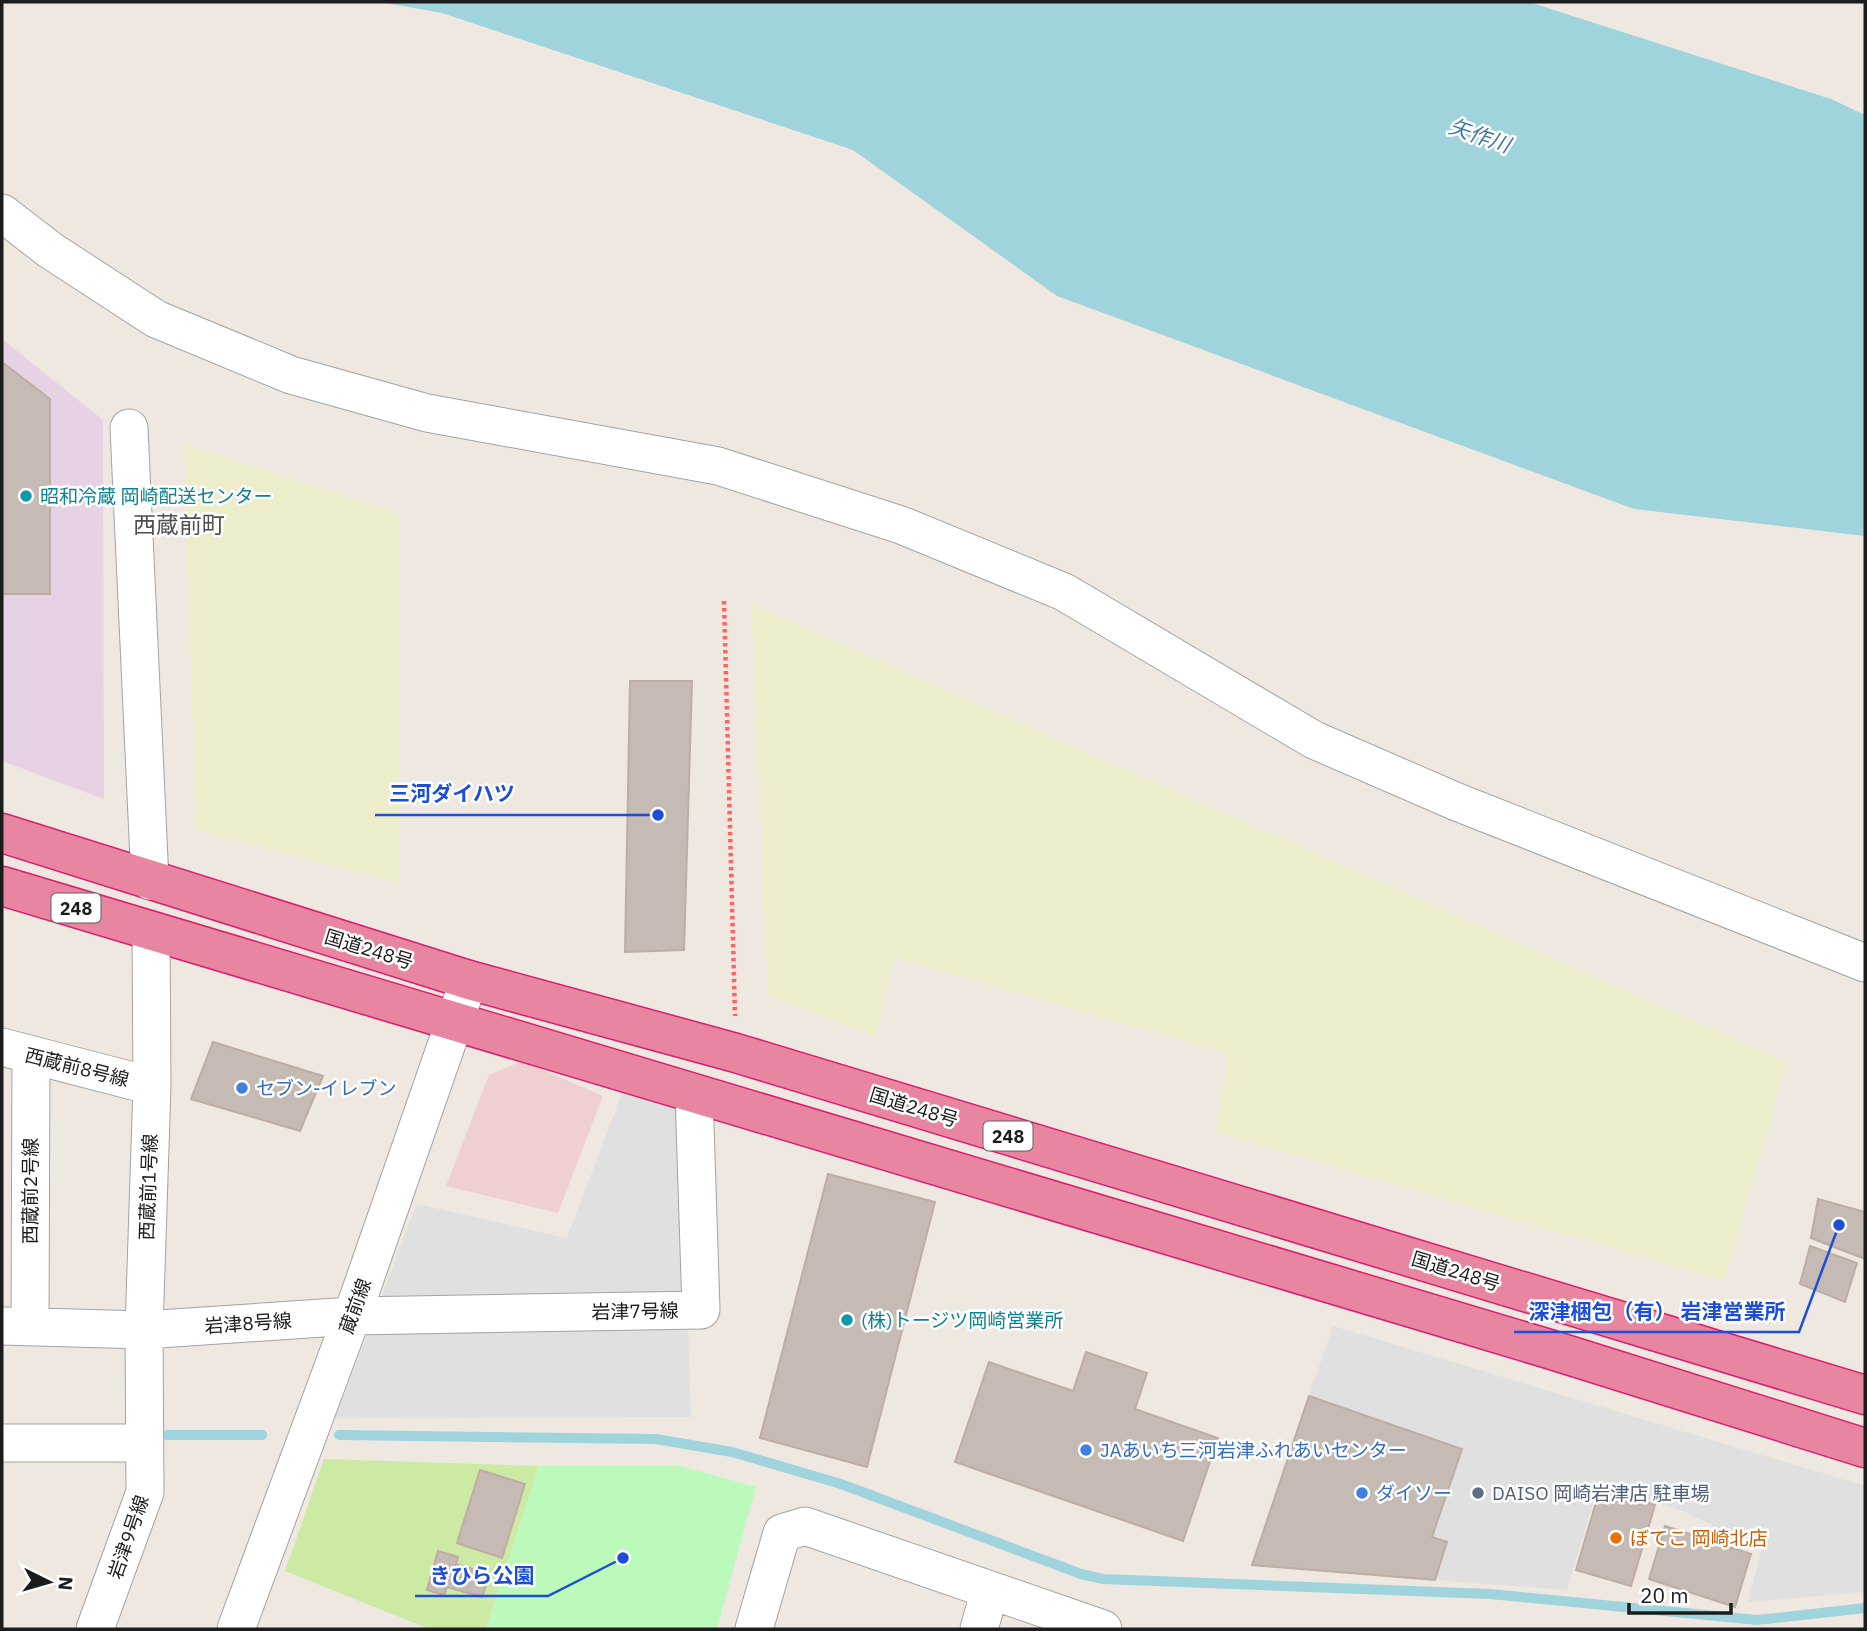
<svg xmlns="http://www.w3.org/2000/svg" width="1867" height="1631" viewBox="0 0 1867 1631" font-family="'IBM Plex Sans','Noto Sans JP',sans-serif">
  <style>
    .commercial { fill: #efcfd0 }
    .industrial { fill: #e7d2e5 }
    .farmland { fill: #ededcb }
    .grass { fill: #cdeaa4 }
    .park { fill: #bcfabb }
    .parking { fill: #e0e0e0 }
    .water { fill: #9fd4dd }
    .lines { fill: none; stroke-linecap: round; stroke-linejoin: round }
    .stream { stroke: #9fd4dd; stroke-width: 10 }
    .building { fill: #c5bab4; stroke: #bfada3; stroke-width: 2 }
    .minor-casing { stroke: #a3a3a3; stroke-width: 39 }
    .highway-casing { stroke: #da1f70; stroke-width: 41 }
    .path { stroke: #fd6563; stroke-width: 4.5; stroke-dasharray: 3.5 3.5; stroke-linecap: butt }
    .minor { stroke: #fff; stroke-width: 37 }
    .highway { stroke: #e885a0; stroke-width: 38 }
    .culture-dot { fill: #0f9aa8; stroke: #fff; stroke-width: 2.5 }
    .shop-dot { fill: #3f7fe0; stroke: #fff; stroke-width: 2.5 }
    .service-dot { fill: #5c6f8a; stroke: #fff; stroke-width: 2.5 }
    .food-dot { fill: #e8710a; stroke: #fff; stroke-width: 2.5 }
    .labels { text-anchor: middle; dominant-baseline: central; stroke-width: 5; stroke-linejoin: round; paint-order: stroke }
    .shield { fill: #fff; stroke: #606060; stroke-width: 2 }
    .shield-label { font-size: 18px; font-weight: bold; fill: #1c1c1c }
    .culture-label { font-size: 19px; fill: #0d838f; stroke: #fff; text-anchor: start }
    .street-label { font-size: 19px; fill: #1c1c1c; stroke: #fff }
    .shop-label { font-size: 19px; fill: #366cbe; stroke: #fff; text-anchor: start }
    .service-label { font-size: 19px; fill: #4e5e75; stroke: #fff; text-anchor: start }
    .food-label { font-size: 19px; fill: #c56008; stroke: #fff; text-anchor: start }
    .water-label { font-size: 21px; font-style: italic; fill: #42789d; stroke: #fff }
    .quarter-label { font-size: 23px; fill: #4f4f4f; stroke: #fff }
    .leader { fill: none; stroke: #1d4ed8; stroke-width: 2.5 }
    .callout-dot { fill: #1d4ed8; stroke: #fff; stroke-width: 2.5 }
    .callout-label { font-size: 21px; text-anchor: middle; font-weight: bold; fill: #1d4ed8; stroke: #fff; stroke-width: 5; stroke-linejoin: round; paint-order: stroke }
  </style>
  <rect width="100%" height="100%" fill="#eee8e1"/>
  <path class="commercial" d="M522,1061L603,1096L558,1213L446,1186L489,1075Z"/>
  <path class="industrial" d="M2,339L103,420L104,799L2,761Z"/>
  <path class="farmland" d="M184,444L400,514V883L196,830Z
    M751,604L1787,1062L1724,1281L1216,1132L1228,1054L894,957L876,1037L768,995Z"/>
  <path class="grass" d="M324,1459L539,1466L486,1629H429L285,1571Z"/>
  <path class="park" d="M539,1466H680L756,1487L717,1629H486Z"/>
  <path class="parking" d="M622,1093L681,1108L691,1417L335,1418L417,1204L567,1238Z
    M1333,1326L1865,1486V1592L1748,1602L1762,1548L1675,1508L1598,1486L1567,1590L1435,1580L1447,1542L1432,1537L1309,1396Z"/>
  <path class="water" d="M380,2H1529L1831,99L1865,115V536L1634,509L1057,296L853,150L442,13Z"/>
  <g class="lines">
    <path class="stream" d="M167,1435H262
      M339,1435L656,1439L732,1452L841,1484L1081,1574L1103,1579L1490,1594L1757,1620L1865,1608"/>
  </g>
  <path class="building" d="M2,362L50,399V594H2Z
    M630,681H692L684,950L625,952Z
    M213,1042L323,1076L300,1131L191,1099Z
    M828,1174L935,1202L867,1467L760,1438Z
    M1818,1199L1865,1212V1259L1811,1238Z
    M1810,1246L1857,1263L1845,1302L1800,1284Z
    M1086,1352L1147,1373L1135,1409L1218,1438L1183,1541L955,1462L989,1362L1073,1391Z
    M1309,1396L1462,1449L1432,1537L1447,1542L1435,1580L1252,1565Z
    M480,1470L525,1484L502,1558L457,1543Z
    M1600,1489L1655,1505L1631,1586L1576,1570Z
    M1665,1526L1751,1554L1735,1607L1649,1579Z
    M438,1551L458,1557L456,1564L490,1574L482,1597L447,1587L444,1595L427,1590Z"/>
  <g class="lines">
    <defs>
      <path id="minor" d="M2,213L50,250L156,319L291,375L427,413L718,466L901,525L1064,592L1314,740L1457,802L1865,963
        M129,428L150,881
        M2,1047L152,1086
        M2,1326L144,1330L352,1316L701,1310L694,1093
        M30,1326L31,1057
        M2,1443H144
        M95,1629L145,1492L144,1330L152,1086L151,931
        M236,1629L352,1316L469,980
        M754,1629L782,1533L805,1526L1103,1629
        M979,1629L990,1590"/>
      <path id="highway" d="M2,833L469,980L736,1053L1865,1395
        M2,886L1549,1349L1865,1448"/>
    </defs>
    <use href="#minor" class="minor-casing"/>
    <use href="#highway" class="highway-casing"/>
    <path class="path" d="M724,601L735,1016"/>
    <use href="#minor" class="minor"/>
    <use href="#highway" class="highway"/>
  </g>
  <g class="culture-dot">
    <circle cx="26" cy="496" r="7"/>
    <circle cx="847" cy="1320" r="7"/>
  </g>
  <g class="shop-dot">
    <circle cx="242" cy="1088" r="7"/>
    <circle cx="1086" cy="1450" r="7"/>
    <circle cx="1362" cy="1493" r="7"/>
  </g>
  <circle class="service-dot" cx="1478" cy="1493" r="7"/>
  <circle class="food-dot" cx="1616" cy="1538" r="7"/>
  <g class="labels">
    <g class="shield">
      <rect x="51.5" y="893.5" width="49" height="29" rx="5"/>
      <rect x="983.5" y="1121.5" width="49" height="29" rx="5"/>
    </g>
    <g class="shield-label">
      <text x="76" y="908">248</text>
      <text x="1008" y="1136">248</text>
    </g>
    <g class="culture-label">
      <text x="40" y="496">昭和冷蔵 岡崎配送センター</text>
      <text x="861" y="1320">(株)トージツ岡崎営業所</text>
    </g>
    <g class="street-label">
      <text transform="translate(369 949) rotate(17)">国道248号</text>
      <text transform="translate(77 1067) rotate(14)">西蔵前8号線</text>
      <text transform="translate(914 1107) rotate(17)">国道248号</text>
      <text transform="translate(148 1187) rotate(-88)">西蔵前1号線</text>
      <text transform="translate(30 1191) rotate(-90)">西蔵前2号線</text>
      <text transform="translate(1456 1271) rotate(17)">国道248号</text>
      <text transform="translate(355 1306) rotate(-70)">蔵前線</text>
      <text transform="translate(635 1311) rotate(-1)">岩津7号線</text>
      <text transform="translate(248 1323) rotate(-4)">岩津8号線</text>
      <text transform="translate(128 1537) rotate(-71)">岩津9号線</text>
    </g>
    <g class="shop-label">
      <text x="256" y="1088">セブン-イレブン</text>
      <text x="1100" y="1450">JAあいち三河岩津ふれあいセンター</text>
      <text x="1376" y="1493">ダイソー</text>
    </g>
    <g class="service-label">
      <text x="1492" y="1493">DAISO 岡崎岩津店 駐車場</text>
    </g>
    <g class="food-label">
      <text x="1630" y="1538">ぼてこ 岡崎北店</text>
    </g>
    <g class="water-label">
      <text transform="translate(1480 135) rotate(19)">矢作川</text>
    </g>
    <g class="quarter-label">
      <text x="179" y="524">西蔵前町</text>
    </g>
  </g>
  <path class="leader" d="M658 815L529 815H375M1839 1225L1799 1332H1514M623 1558L548 1596H415"/>
  <g class="callout-dot">
    <circle cx="658" cy="815" r="7"/>
    <circle cx="1839" cy="1225" r="7"/>
    <circle cx="623" cy="1558" r="7"/>
  </g>
  <g class="callout-label">
    <text x="452" y="801">三河ダイハツ</text>
    <text x="1657" y="1319">深津梱包（有） 岩津営業所</text>
    <text x="482" y="1583">きひら公園</text>
  </g>
  <rect width="1867" height="1631" fill="none" stroke="#1c1c1c" stroke-width="7"/>
  <g transform="translate(49 1582) rotate(95)" stroke="#ffffff" stroke-width="5" paint-order="stroke">
  <path d="M0-5L12 26L0 18L-12 26Z" fill="#1c1c1c"/>
  <text y="-10" font-size="19" font-weight="bold" text-anchor="middle" fill="#1c1c1c">N</text>
  </g>
  <path d="M1629 1603v10h102v-10" fill="none" stroke="#1c1c1c" stroke-width="3.5"/>
  <text x="1640" y="1603" font-size="21" fill="#1c1c1c" stroke="#ffffff" stroke-width="5" paint-order="stroke">20 m</text>
</svg>
